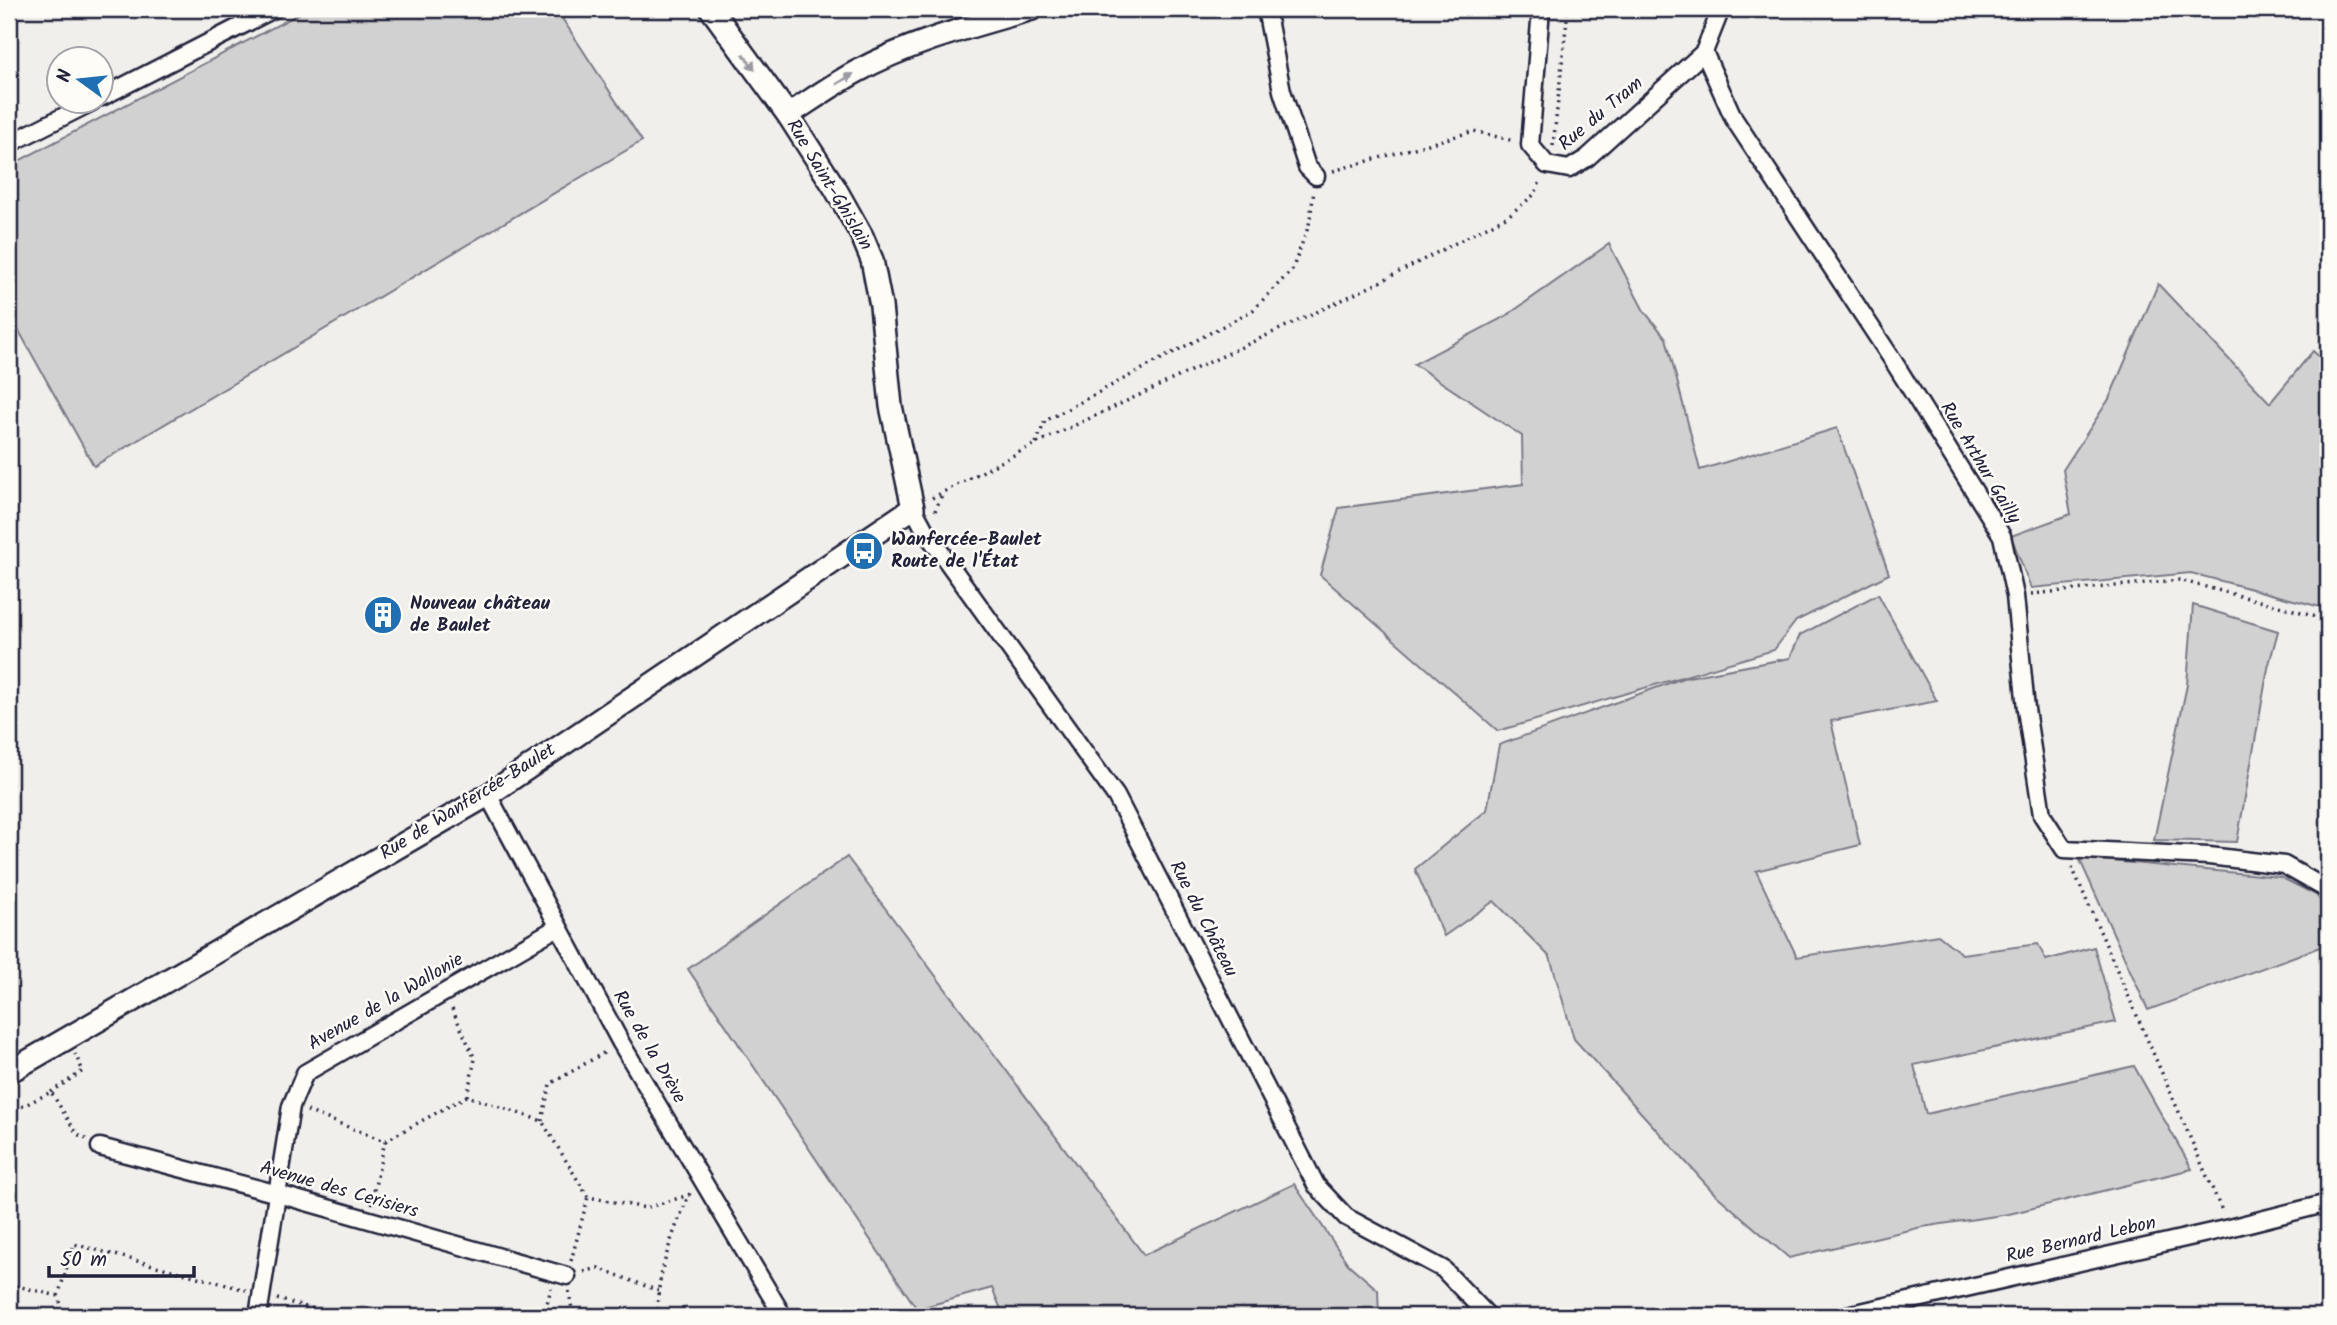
<svg xmlns="http://www.w3.org/2000/svg" width="2337" height="1325" viewBox="0 0 2337 1325" font-family="Kalam,sans-serif">
  <style>
    .green { fill: #d2d1d1; stroke: #7a7a86; stroke-width: 2 }
    .lines { fill: none; stroke-linecap: round; stroke-linejoin: round }
    .street-casing { stroke: #22223b; stroke-width: 21 }
    .secondary-casing { stroke: #22223b; stroke-width: 26 }
    .path { stroke: #22223b; stroke-width: 3.5; stroke-dasharray: 2 5; stroke-linecap: butt }
    .street { stroke: #fdfcf7; stroke-width: 16 }
    .secondary { stroke: #fdfcf7; stroke-width: 21 }
    .oneway { fill: #9a9aa2 }
    .labels { text-anchor: middle; dominant-baseline: central; stroke-width: 5; stroke-linejoin: round; paint-order: stroke }
    .street-label { font-size: 19px; fill: #22223b; stroke: #fdfcf7 }
    .poi-label { font-size: 19px; font-weight: bold; fill: #22223b; stroke: #fdfcf7; text-anchor: start }
  </style>
  <rect width="100%" height="100%" fill="#f0efec"/>
  <filter id="ink" filterUnits="userSpaceOnUse"><feTurbulence type="fractalNoise" baseFrequency=".0143" numOctaves="2"/><feDisplacementMap in="SourceGraphic" scale="14" xChannelSelector="R" yChannelSelector="G"/><feConvolveMatrix kernelMatrix="1 2 1 2 8 2 1 2 1" color-interpolation-filters="sRGB"/></filter>
  <g filter="url(#ink)">
    <path class="green" d="M308,9H556L642,141L94,466L9,313V166Z
      M1609,244L1644,311L1666,338L1700,470L1837,428L1889,574L1796,621L1774,650L1498,731L1320,575L1339,508L1523,484L1522,436L1414,364L1506,316Z
      M2158,284L2270,403L2313,351L2328,365V609L2191,573L2031,588L2011,536L2071,514L2063,470L2109,399Z
      M1878,594L1937,701L1831,721L1860,845L1756,871L1797,957L1938,935L1962,954L2038,944L2046,960L2094,947L2116,1022L1914,1065L1926,1114L2134,1066L2192,1169L2009,1214L1922,1227L1789,1258L1714,1193L1574,1039L1550,957L1494,901L1444,936L1415,869L1487,810L1499,745L1683,678L1790,658L1800,635Z
      M2193,605L2278,631L2268,668L2237,842L2154,840L2187,685Z
      M847,857L1144,1255L1294,1184L1348,1264L1378,1290L1379,1316H1004L992,1288L917,1309L688,969Z
      M2079,858L2280,877L2316,895L2328,911V944L2148,1010Z"/>
    <g class="lines">
      <defs>
        <path id="street" d="M1266,9L1282,91L1307,167L1316,176
          M1541,9L1530,145L1547,165L1569,169L1587,158L1704,52
          M1721,9L1704,52L1734,119L1892,359L2002,536L2015,596L2026,709L2042,815L2064,849L2209,856L2284,865L2328,890
          M102,97L274,9
          M9,144L92,102
          M913,508L926,532L1116,796L1316,1185L1346,1217L1443,1269L1488,1316
          M488,795L621,1043L783,1316
          M100,1147L278,1194L567,1276
          M258,1316L291,1106L305,1073L558,927
          M1843,1316L2229,1228L2328,1203"/>
        <path id="secondary" d="M788,115C810,101 832,85 856,72C910,42 973,26 1032,9
          M9,1072L488,795L913,508L891,406L881,306L872,260L862,236L835,188L788,115L711,9"/>
      </defs>
      <use href="#street" class="street-casing"/>
      <use href="#secondary" class="secondary-casing"/>
      <path class="path" d="M1553,146L1568,9
        M1333,171L1474,131L1514,141
        M1036,443L1045,421L1253,310L1292,270L1309,225L1314,191
        M932,498L1035,444L1374,285L1508,216L1535,194L1541,179
        M935,511L943,492
        M2031,594L2179,580L2328,619
        M2072,867L2223,1213
        M452,1009L475,1059L467,1096
        M51,1092L83,1071L75,1054
        M307,1111L385,1141L467,1096L542,1121L588,1197L646,1208L689,1195
        M9,1113L51,1092L77,1134L86,1139
        M542,1121L550,1084L607,1051
        M371,1204L385,1141
        M571,1261L588,1197
        M584,1272L598,1268L659,1291
        M9,1284L58,1296L65,1316
        M569,1291L573,1316
        M58,1296L74,1244L246,1290
        M277,1299L339,1316
        M544,1316L551,1288
        M658,1316C654,1280 675,1226 690,1193"/>
      <use href="#street" class="street"/>
      <use href="#secondary" class="secondary"/>
    </g>
    <defs><path id="oneway-solid" d="M-6-.8H1V-3.2L6.5 0L1 3.2V.8H-6Z" transform="scale(1.75)"/></defs>
    <g class="oneway">
      <use href="#oneway-solid" transform="translate(749 62) rotate(54)"/>
      <use href="#oneway-solid" transform="translate(845 79) rotate(-32)"/>
    </g>
  </g>
  <defs>
    <symbol id="bus-disc" viewBox="-11 -11 22 22"><circle r="9.5" fill="#1f6fb2" stroke="#fdfcf7"/><path d="M-5-6H5V4H4V6H2V4H-2V6H-4V4H-5ZM-3.5-4V0h7V-4ZM-3.5 1.2v1.5H-2V1.2ZM2 1.2v1.5H3.5V1.2Z" fill="#fff"/></symbol>
    <symbol id="building-disc" viewBox="-11 -11 22 22"><circle r="9.5" fill="#1f6fb2" stroke="#fdfcf7"/><path d="M-4-6H4V6H1V3H-1V6H-4ZM-2.5-4.3h1.7v1.8h-1.7ZM.8-4.3h1.7v1.8H.8ZM-2.5-1h1.7V.8h-1.7ZM.8-1h1.7V.8H.8Z" fill="#fff"/></symbol>
  </defs>
  <g fill-rule="evenodd">
    <use href="#bus-disc" x="842" y="529" width="44" height="44"/>
    <use href="#building-disc" x="361" y="593" width="44" height="44"/>
  </g>
  <g class="labels">
    <g class="street-label">
      <text transform="translate(1601 114) rotate(-40)">Rue du Tram</text>
      <text transform="translate(829 185) rotate(59)">Rue Saint-Ghislain</text>
      <text transform="translate(1980 463) rotate(59)">Rue Arthur Gailly</text>
      <text transform="translate(468 802) rotate(-32)">Rue de Wanfercée-Baulet</text>
      <text transform="translate(1203 919) rotate(63)">Rue du Château</text>
      <text transform="translate(386 1002) rotate(-30)">Avenue de la Wallonie</text>
      <text transform="translate(649 1047) rotate(60)">Rue de la Drève</text>
      <text transform="translate(339 1190) rotate(16)">Avenue des Cerisiers</text>
      <text transform="translate(2081 1240) rotate(-13)">Rue Bernard Lebon</text>
    </g>
    <g class="poi-label">
      <text x="891" y="540">Wanfercée-Baulet<tspan x="891" dy="22">Route de l'État</tspan></text>
      <text x="410" y="604">Nouveau château<tspan x="410" dy="22">de Baulet</tspan></text>
    </g>
  </g>
  <rect width="2337" height="1325" fill="none" stroke="#fdfcf7" stroke-width="35"/>
  <rect x="18" y="18" width="2302" height="1290" fill="none" stroke="#22223b" stroke-width="2.5" filter="url(#ink)"/>
  <g transform="translate(80 80) rotate(285)"><circle r="33" fill="#fdfcf7" stroke="#a5a5ac" stroke-width="2"/>
  <path d="M0-5L12 26L0 18L-12 26Z" fill="#1f6fb2"/>
  <text y="-10" font-size="19" font-weight="bold" text-anchor="middle" fill="#22223b">N</text>
  </g>
  <path d="M49 1266v10h145v-10" fill="none" stroke="#22223b" stroke-width="3.5"/>
  <text x="60" y="1266" font-size="21" fill="#22223b" stroke="#fdfcf7" stroke-width="5" paint-order="stroke">50 m</text>
</svg>
